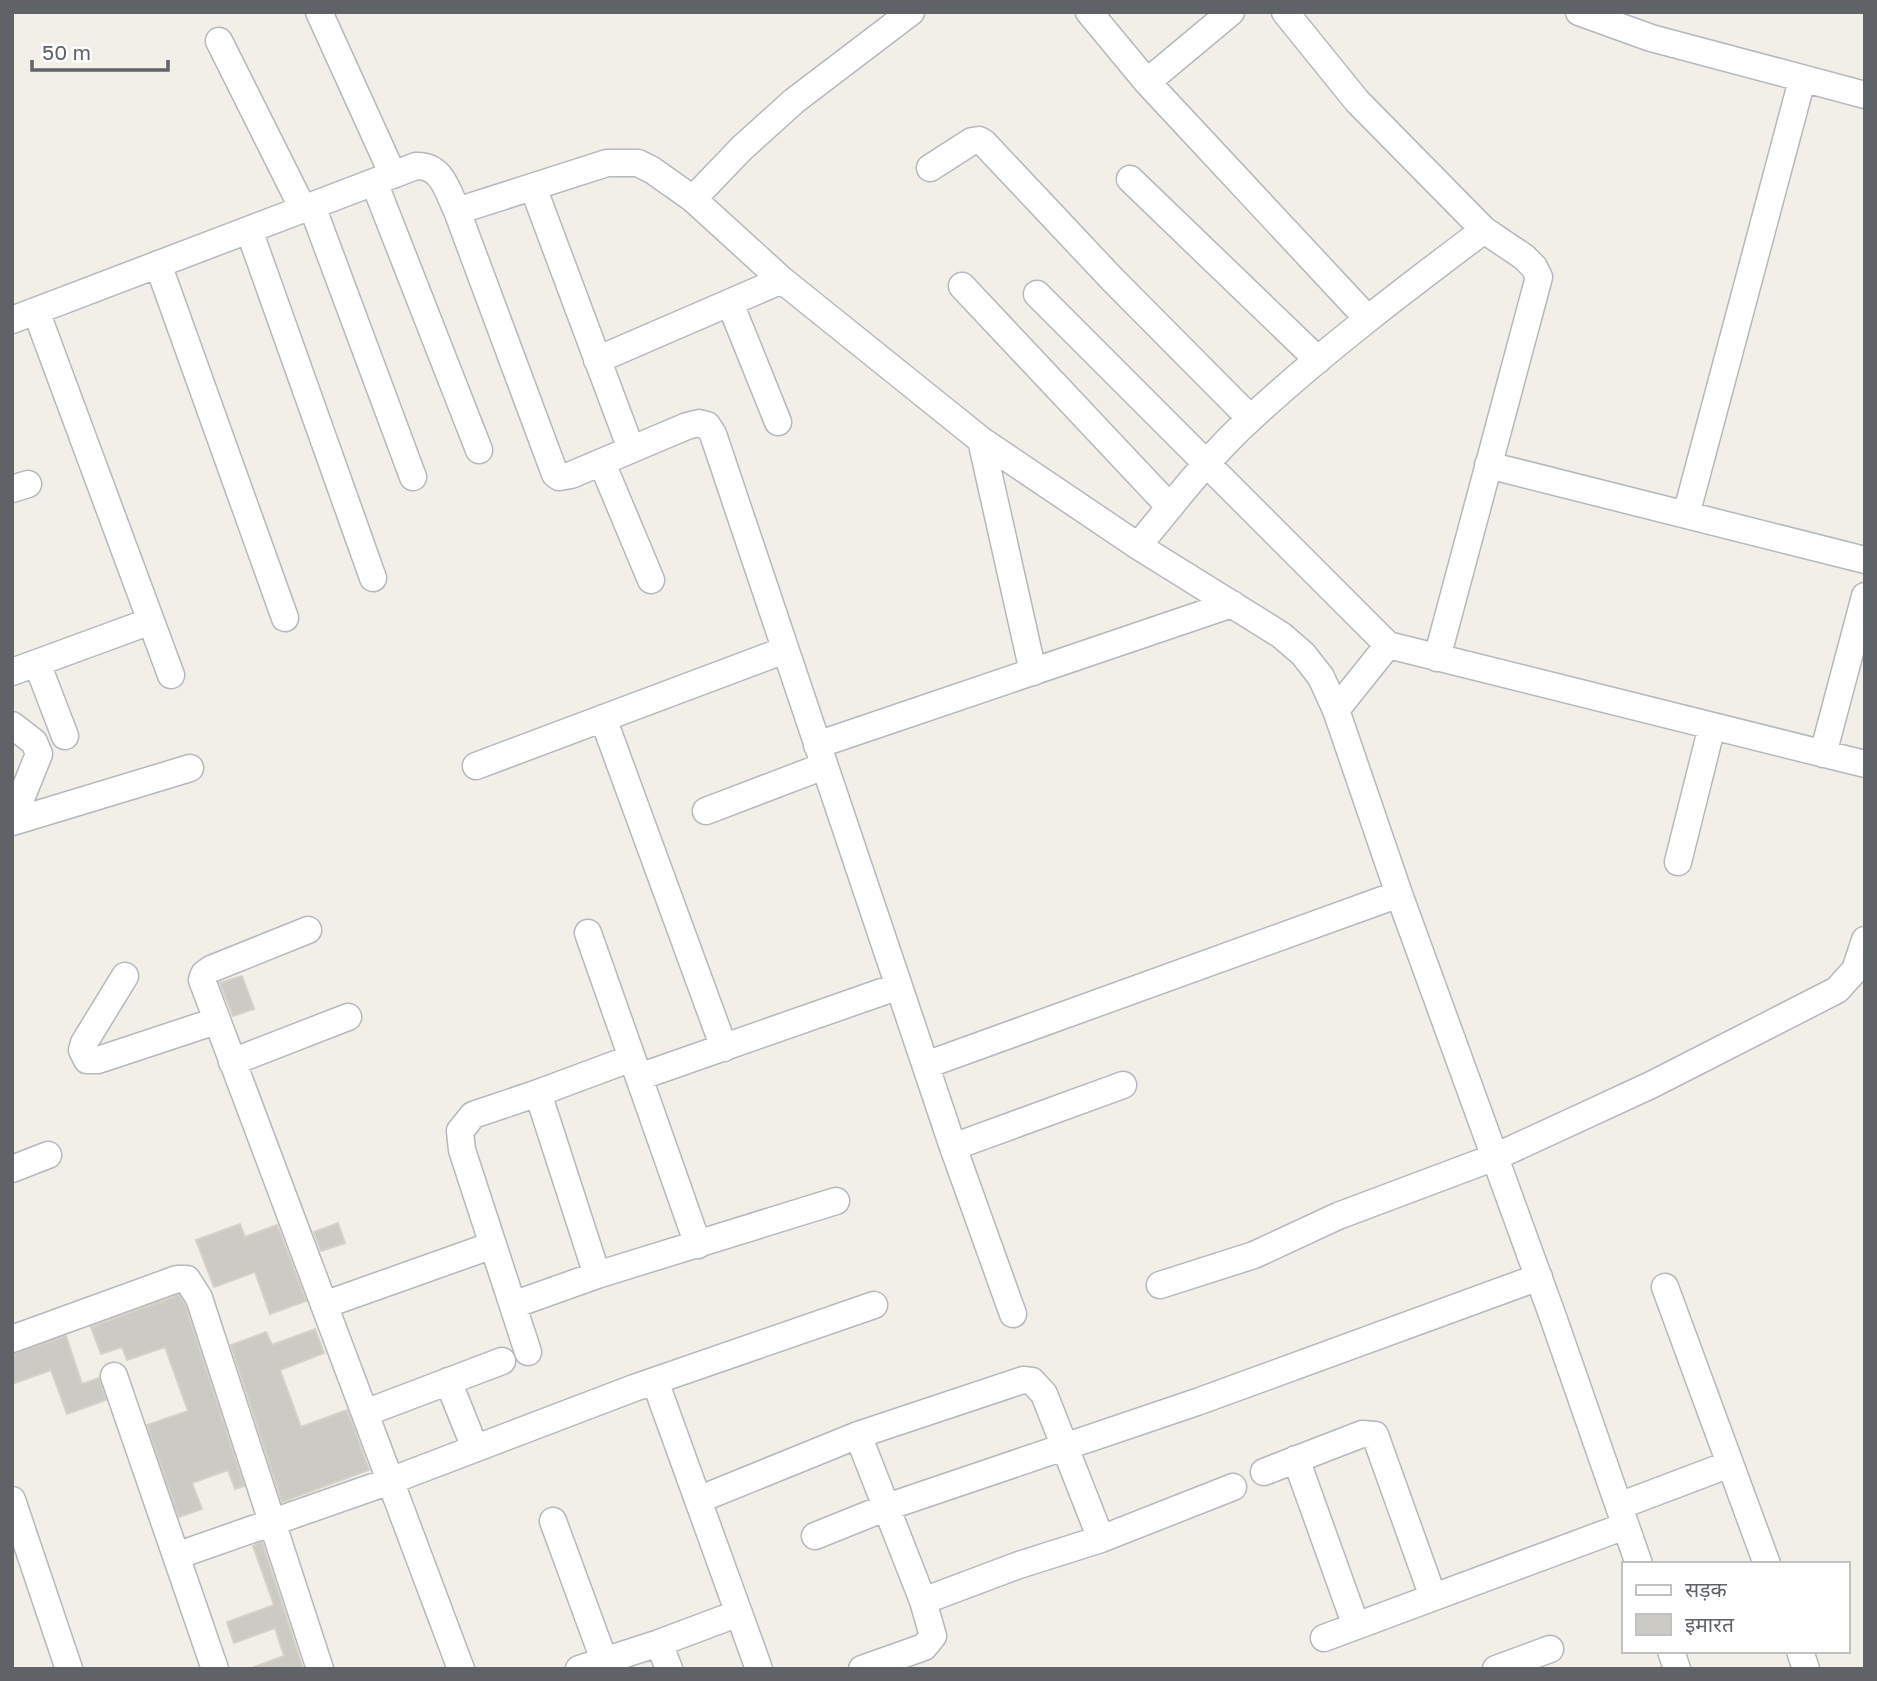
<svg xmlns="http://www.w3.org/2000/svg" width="1877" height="1681" viewBox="0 0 1877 1681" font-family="'Golos Text','Noto Sans Devanagari',sans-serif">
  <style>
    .building { fill: #cccac5; stroke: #d6d1c6; stroke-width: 2 }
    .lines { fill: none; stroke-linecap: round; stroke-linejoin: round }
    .minor-casing { stroke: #b5b8bc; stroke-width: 29 }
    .minor { stroke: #fff; stroke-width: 26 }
  </style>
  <rect width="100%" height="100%" fill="#f1efe8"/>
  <path class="building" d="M242,976L254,1009L233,1016L220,983Z
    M338,1223L345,1243L321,1251L314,1232Z
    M240,1224L245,1237L277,1225L306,1301L270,1314L255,1272L214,1287L196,1240Z
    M179,1295L185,1305L244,1486L235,1489L228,1470L192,1483L202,1509L179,1517L147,1425L188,1411L165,1347L127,1360L122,1347L101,1354L91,1327Z
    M315,1329L324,1353L280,1370L301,1427L347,1410L369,1470L282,1502L231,1345L266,1332L272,1345Z
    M66,1336L82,1384L99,1378L106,1400L67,1414L51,1370L12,1384V1354Z
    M262,1542L303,1669H254V1667L284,1656L275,1628L234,1643L227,1622L274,1605L253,1546Z"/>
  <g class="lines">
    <defs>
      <path id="minor" d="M319,12L393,175
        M1089,12L1147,82L1367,318
        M1285,12L1357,101L1484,230L1524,257L1534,267L1539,277L1437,658
        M1579,12L1651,38L1865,95
        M219,41L303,209
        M1147,82L1231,12
        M930,168L972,141L979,140L984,143L1113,280L1250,418
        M1130,179L1318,360
        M374,182L479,450
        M533,187L631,449
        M693,199L742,148L794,101L911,12
        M312,206L413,477
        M457,211L555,474L559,477L571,475L687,426L699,423L707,425L713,434L953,1147L1013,1314
        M249,230L373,578
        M158,264L285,618
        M962,286L1170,507
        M1037,294L1388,645L1865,764
        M730,303L778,422
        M36,311L171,675
        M12,320L416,166C442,165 447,190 457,211L607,163H638L652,170L693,199L782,280L981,440L1138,546L1281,635L1303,654L1321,677L1336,710L1399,894L1553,1317L1639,1564
        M597,360L782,280
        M981,440L1033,672
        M602,463L651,580
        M1488,465L1865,560
        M12,489L28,484
        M1686,515L1802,80
        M1138,546C1174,502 1209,456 1251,418C1325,350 1404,290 1484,230
        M37,663L65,736
        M12,672L151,621
        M1336,710L1388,645
        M603,718L724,1048
        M12,725L34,742L39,754L12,821
        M817,745L1232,604
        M1823,754L1865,596
        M476,766L785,650
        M706,811L824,766
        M12,822L190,768
        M1678,862L1712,726
        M308,930L211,969L204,974L202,980L461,1669
        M588,933L698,1245
        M125,976L84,1043L82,1050L87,1060H98L216,1021
        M232,1062L348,1017
        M926,1065L1399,894
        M639,1077L899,986
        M538,1093L597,1275
        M953,1147L1123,1085
        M12,1169L48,1155
        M1160,1285L1254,1255L1338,1216L1495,1157L1651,1085L1837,990L1855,970L1865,940
        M1665,1287L1767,1564
        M324,1305L493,1245
        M513,1305L597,1275L836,1201
        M12,1339L177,1279H187L199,1298L320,1669
        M528,1352L462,1150L460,1131L473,1115L538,1093L632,1058
        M114,1376L215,1669
        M448,1381L475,1448
        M655,1381L759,1669
        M365,1413L502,1361
        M858,1435L923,1601L933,1636L924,1647L862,1669
        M1296,1459L1356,1626
        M1264,1472L1362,1434L1375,1435L1433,1597
        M12,1500L69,1669
        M698,1500L858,1435L1023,1380L1032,1381L1044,1394L1101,1539
        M1619,1506L1730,1464
        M553,1521L604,1660
        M815,1536L887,1507L1197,1402L1539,1277
        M176,1556L390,1481L634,1388L874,1305
        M923,1601L1019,1565L1101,1539L1233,1487
        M1324,1638L1625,1526
        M659,1643L669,1669
        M1671,1651L1677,1669
        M1800,1651L1806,1669
        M579,1669L659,1643L739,1613
        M1496,1669L1550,1649"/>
    </defs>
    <use href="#minor" class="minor-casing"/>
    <use href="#minor" class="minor"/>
  </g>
  <rect width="1877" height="1681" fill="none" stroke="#5f6368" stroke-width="28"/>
  <rect x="1622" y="1562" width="228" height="91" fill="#ffffff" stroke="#bfc1c3" stroke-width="2"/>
  <rect x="1636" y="1585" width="35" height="10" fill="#ffffff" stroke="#bfc1c3" stroke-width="2"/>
  <text x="1685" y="1597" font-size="21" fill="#5f6368">सड़क</text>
  <rect x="1636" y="1614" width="35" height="21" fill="#cccac5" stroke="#bfc1c3" stroke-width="2"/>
  <text x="1685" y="1632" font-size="21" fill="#5f6368">इमारत</text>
  <path d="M32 60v10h136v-10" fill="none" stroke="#5f6368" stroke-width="3.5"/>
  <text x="42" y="60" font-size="21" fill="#5f6368" stroke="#ffffff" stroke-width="5" paint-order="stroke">50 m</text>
</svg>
